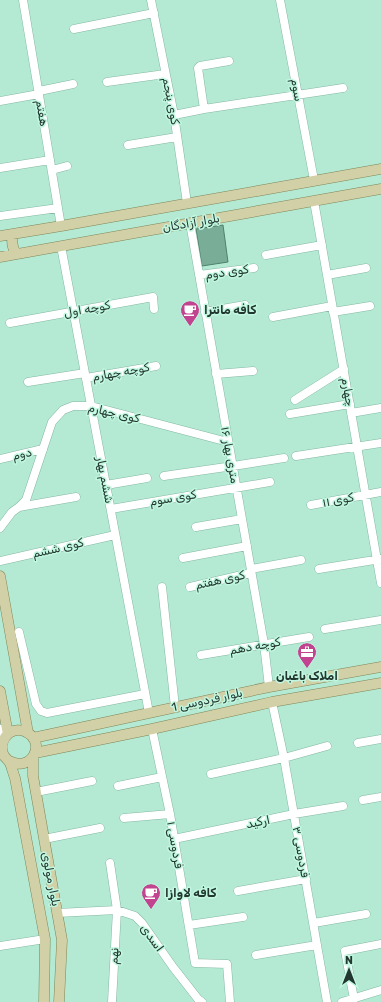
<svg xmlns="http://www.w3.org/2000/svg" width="381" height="1002" viewBox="0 0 381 1002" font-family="Rubik,Vazirmatn,sans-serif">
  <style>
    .building { fill: #79ad97; stroke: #4f816d }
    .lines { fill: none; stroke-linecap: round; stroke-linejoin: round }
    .minor-casing { stroke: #84b8a3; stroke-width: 9 }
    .major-casing { stroke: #808657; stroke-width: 11 }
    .minor { stroke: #fff; stroke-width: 8 }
    .major { stroke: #d1d0a7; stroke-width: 10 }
    .labels { text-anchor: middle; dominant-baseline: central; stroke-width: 3; stroke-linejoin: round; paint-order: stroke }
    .street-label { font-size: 12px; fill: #22372f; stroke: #c1f7e0 }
    .poi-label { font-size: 12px; font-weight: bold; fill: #22372f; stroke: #c1f7e0; text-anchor: start }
  </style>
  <rect width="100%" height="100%" fill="#b4ead3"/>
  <path class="building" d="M223,225L228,262L202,266L196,229Z"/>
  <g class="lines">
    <defs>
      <path id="minor" d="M23,0L61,226
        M151,0L174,115L187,203
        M280,0L314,180
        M74,29L154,13
        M107,82L165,74
        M39,91L73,84
        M0,101L39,94
        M204,109L198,68L200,66L229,61
        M174,115L204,109L343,88
        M128,145L177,137
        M0,168L50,160
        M52,170L67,166
        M314,201L381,583
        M0,216L58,208
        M190,223L264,644L269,687
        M61,246L149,713
        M266,255L322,245
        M199,275L254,268
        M327,275L366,268
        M205,312L245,305
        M333,312L370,306
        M273,317L332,306
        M10,323L153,297L154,309
        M216,374L253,371
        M86,378L156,366
        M28,382L85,373
        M295,400L344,369
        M351,413L381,408
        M290,414L350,404
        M296,456L381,443
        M0,459L43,449
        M164,476L233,466L284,458
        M106,485L147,478
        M311,505L381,492
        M19,507L76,497
        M111,509L270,482
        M196,527L242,519
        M0,528L12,512L19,507L26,500L52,422L63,410L73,406H91L228,442
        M183,558L247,546
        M0,561L115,535
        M251,569L301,560
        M319,569L381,559
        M162,587L175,707
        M190,587L251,573
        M325,629L381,620
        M19,632L36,704L41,711L47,713L145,694
        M201,655L309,637
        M272,702L284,758L327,1002
        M0,729L4,737
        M152,729L170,814L195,963L227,964L230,1002
        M358,743L381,739
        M211,774L284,758L327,746
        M118,786L162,777
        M36,792L92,781
        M363,800L381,797
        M124,818L170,814
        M44,839L100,828
        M174,839L294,814L343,806
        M110,863L117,910L112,1002
        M238,891L306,879
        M57,913L117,910L135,916L142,923L173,967L198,999L202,1002
        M314,923L366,914
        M189,925L243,917
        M0,946L45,939
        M256,955L317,945
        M354,999L345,951L381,944
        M342,1002L381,990"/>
      <path id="major" d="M13,235C11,242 12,247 16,254
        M0,236L61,226L381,169
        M0,257L381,189
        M0,576L28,733
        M0,691L8,734
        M33,738L269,687L381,667
        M35,753L152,729L272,702L381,683
        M33,757V776L62,940L59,1002
        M9,761C32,773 47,742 26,732C21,729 14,730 9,733C2,739 0,748 4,756C6,758 8,760 10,763C12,768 13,773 15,778L45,939L44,1002"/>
    </defs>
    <use href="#minor" class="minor-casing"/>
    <use href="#major" class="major-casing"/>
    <use href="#minor" class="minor"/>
    <use href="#major" class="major"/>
  </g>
  <defs>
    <symbol id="cafe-pin" viewBox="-11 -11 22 30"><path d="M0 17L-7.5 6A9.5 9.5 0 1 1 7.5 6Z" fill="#c2438f" stroke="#c1f7e0"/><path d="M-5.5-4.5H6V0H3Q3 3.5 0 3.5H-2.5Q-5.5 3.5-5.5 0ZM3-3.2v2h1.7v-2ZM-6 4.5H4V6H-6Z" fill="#fff"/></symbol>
    <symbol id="office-pin" viewBox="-11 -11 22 30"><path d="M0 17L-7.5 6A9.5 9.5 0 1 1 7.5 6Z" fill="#c2438f" stroke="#c1f7e0"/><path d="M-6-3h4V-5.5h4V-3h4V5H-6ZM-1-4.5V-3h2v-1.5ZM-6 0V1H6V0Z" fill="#fff"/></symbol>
  </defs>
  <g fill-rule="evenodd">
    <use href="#cafe-pin" x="179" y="299" width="22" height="30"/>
    <use href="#office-pin" x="296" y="641" width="22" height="30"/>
    <use href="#cafe-pin" x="140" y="882" width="22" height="30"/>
  </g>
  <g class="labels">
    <g class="street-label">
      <text transform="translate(297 90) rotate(79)">سوم</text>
      <text transform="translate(171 101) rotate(79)">کوی پنجم</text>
      <text transform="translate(42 113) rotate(80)">هفتم</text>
      <text transform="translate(191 223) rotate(-10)">بلوار آزادگان</text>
      <text transform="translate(227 272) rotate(-8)">کوی دوم</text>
      <text transform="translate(87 309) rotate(-10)">کوچه اول</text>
      <text transform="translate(121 372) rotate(-10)">کوچه چهارم</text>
      <text transform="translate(348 392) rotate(80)">چهارم</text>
      <text transform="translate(114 413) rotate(13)">کوی چهارم</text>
      <text transform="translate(22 454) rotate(-13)">دوم</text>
      <text transform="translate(230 455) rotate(80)">۱۶ متری بهار</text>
      <text transform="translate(105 480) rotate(79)">ششم بهار</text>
      <text transform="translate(173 498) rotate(-9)">کوی سوم</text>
      <text transform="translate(338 500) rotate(-11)">کوی ۱۱</text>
      <text transform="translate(58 548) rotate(-13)">کوی ششم</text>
      <text transform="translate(220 580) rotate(-12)">کوی هفتم</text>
      <text transform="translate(255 646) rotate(-10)">کوچه دهم</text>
      <text transform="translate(207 700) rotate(-12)">بلوار فردوسی 1</text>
      <text transform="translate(258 822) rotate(-12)">ارکید</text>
      <text transform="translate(175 845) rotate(80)">فردوسی ۱</text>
      <text transform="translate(301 852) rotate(80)">فردوسی ۳</text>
      <text transform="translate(51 879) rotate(79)">بلوار مولوی</text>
      <text transform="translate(152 938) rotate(54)">اسدی</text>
      <text transform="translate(114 956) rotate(-87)">نهم</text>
    </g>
    <g class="poi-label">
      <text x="204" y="310">کافه مانترا</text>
      <text x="307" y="676" text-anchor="middle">املاک باغبان</text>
      <text x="165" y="893">کافه لاوازا</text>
    </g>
  </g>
  <g transform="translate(349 970)" stroke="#c1f7e0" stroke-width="3" paint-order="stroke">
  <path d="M0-3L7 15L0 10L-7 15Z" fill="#22372f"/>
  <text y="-6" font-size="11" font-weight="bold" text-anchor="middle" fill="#22372f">N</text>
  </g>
</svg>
